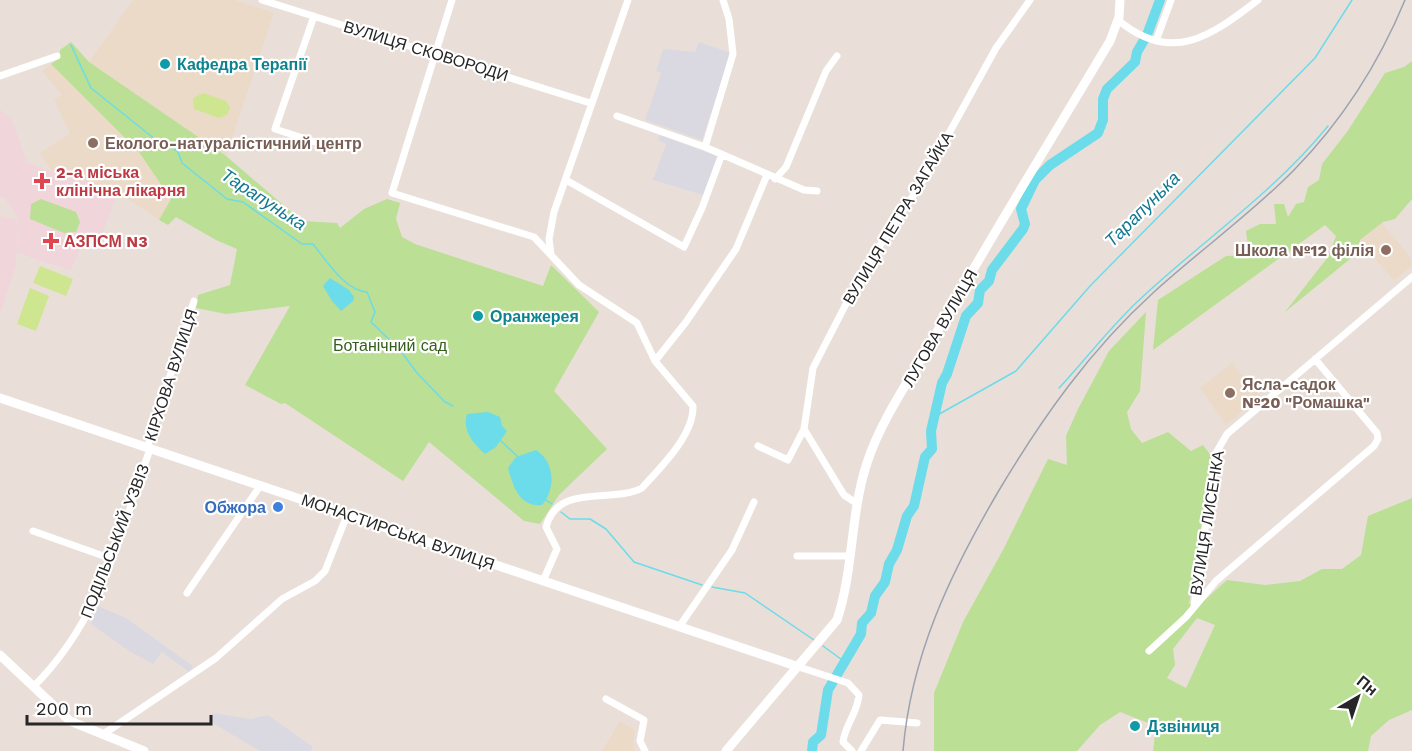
<svg xmlns="http://www.w3.org/2000/svg" width="1412" height="751" viewBox="0 0 1412 751" font-family="'Work Sans',sans-serif">
  <style>
    .industrial { fill: #dad9e1 }
    .education { fill: #ebdac7 }
    .medical { fill: #f0d5da }
    .green { fill: #badf95; fill-rule: evenodd }
    .pitch { fill: #cfe691 }
    .water { fill: #6cdbea }
    .lines { fill: none; stroke-linecap: round; stroke-linejoin: round }
    .stream { stroke: #6cdbea; stroke-width: 1.5 }
    .river { stroke: #6cdbea; stroke-width: 10 }
    .street { stroke: #fff; stroke-width: 7 }
    .secondary { stroke: #fff; stroke-width: 9 }
    .rail { stroke: #9ba2b1; stroke-width: 1.5 }
    .culture-dot { fill: #0f9aa8; stroke: #fff; stroke-width: 2 }
    .education-dot { fill: #8d6e63; stroke: #fff; stroke-width: 2 }
    .health-dot { fill: #e0444e; stroke: #fff; stroke-width: 2 }
    .shop-dot { fill: #3f7fe0; stroke: #fff; stroke-width: 2 }
    .labels { text-anchor: middle; dominant-baseline: central; stroke-width: 4.5; stroke-linejoin: round; paint-order: stroke }
    .street-label { font-size: 16px; fill: #262626; stroke: #fff }
    .culture-label { font-size: 16px; font-weight: bold; fill: #0d838f; stroke: #fff; text-anchor: start }
    .education-label { font-size: 16px; font-weight: bold; fill: #785e54; stroke: #fff; text-anchor: start }
    .health-label { font-size: 16px; font-weight: bold; fill: #be3a42; stroke: #fff; text-anchor: start }
    .park-label { font-size: 16px; fill: #335f1b; stroke: #fff }
    .shop-label { font-size: 16px; font-weight: bold; fill: #366cbe; stroke: #fff; text-anchor: end }
    .water-label { font-size: 18px; font-style: italic; fill: #117890; stroke: #fff }
  </style>
  <rect width="100%" height="100%" fill="#e9dfd8"/>
  <path class="industrial" d="M699,42L731,53L702,140L645,120L661,73L656,71L663,49L695,52Z
    M660,135L719,157L703,195L653,180L666,144L658,140Z
    M98,606L126,618L193,666L189,672L162,652L153,664L129,651L91,624Z
    M212,713L251,719L268,715L313,747L311,751H260L214,724L211,720Z"/>
  <path class="education" d="M133,0H235L274,13L226,156L89,62Z
    M51,64L139,152L171,199L159,220L118,192L51,170L39,153L70,134L54,99L62,95L42,71Z
    M1382,223L1412,259V266L1394,281L1360,241Z
    M1232,363L1260,396L1226,425L1200,388Z
    M620,721L635,730L633,748L636,751H602Z"/>
  <path class="medical" d="M0,110L12,119L27,163L118,192L96,249L82,243L71,270L17,253L19,220L4,197H0Z
    M0,199V216L18,220L16,265L0,314Z"/>
  <path class="green" d="M71,42L89,62L226,156L302,221L337,223L340,228L364,209L387,199L400,203L396,219L402,237L415,244L543,286L551,265L599,312L554,391L607,449L559,495L540,524L524,521L429,442L403,481L285,403L281,404L245,385L290,306L226,314L196,308L198,295L230,285L237,249L216,240L176,217L168,225L159,220L171,199L139,152L51,64L60,58V50Z
    M1412,61V199L1395,219L1383,222L1360,240V246L1350,259L1285,312L1328,257L1336,236L1325,225L1153,350L1158,300L1226,256L1249,255L1246,231L1260,224H1276L1274,204H1284L1288,217L1296,204L1304,202L1308,187L1319,180L1322,164L1347,132L1385,73L1404,67Z
    M41,199L76,212L80,222L76,232L64,233L30,219L31,204Z
    M1146,312L1140,391L1127,412L1131,429L1142,443L1168,432L1191,451L1203,445L1212,457L1189,604L1206,599L1227,580L1265,585L1300,581L1322,569H1342L1361,555L1368,516L1412,498V710L1389,720L1371,736L1368,751H1153L1156,726L1120,712L1100,725L1077,751H934V693L963,622L1003,550L1048,459L1067,465L1066,436L1078,409L1109,351ZM1197,618L1215,625L1186,688L1167,678L1175,665L1173,649Z"/>
  <path class="pitch" d="M203,93L226,101L230,108L227,115L219,118L194,109L193,98Z
    M40,266L73,279L66,296L33,283Z
    M30,288L49,296L36,331L17,324Z"/>
  <path class="water" d="M330,278L349,290L354,297L353,301L341,311L332,301L323,286Z
    M488,412L500,417L502,426L507,431L496,447L485,454C473,443 462,431 467,414Z
    M536,450C555,462 556,489 542,505C519,507 513,486 508,468L516,457Z"/>
  <g class="lines">
    <path class="stream" d="M71,45L91,88L156,140L167,143L178,152L182,163L227,199L243,202L302,244H313C326,260 345,291 367,292L375,312L371,322L400,350L417,373L445,402L453,406
      M1059,388C1085,360 1108,330 1136,303C1199,243 1272,195 1328,126
      M934,417L1016,371L1090,286L1315,58L1352,0
      M501,441L517,456
      M546,500L552,504
      M561,512L570,519H590L606,529L634,562L702,585
      M712,587L745,593L814,640
      M823,646L845,662"/>
    <path class="river" d="M812,751L813,742L821,735L828,690L861,634L862,623L871,613L875,596L885,582L889,564L897,550L907,516L914,506L925,457L932,449L931,431L942,383L947,374L966,316L978,303L980,290L989,281L992,270L1023,229L1025,224L1021,209L1035,180L1050,165L1098,133L1103,120V99L1107,89L1135,62L1137,52L1147,35L1160,0"/>
    <path class="street" d="M262,0L590,103
      M452,0L392,193L534,237L579,285L637,323L655,361
      M314,16L275,129L334,148
      M1118,20C1172,65 1211,36 1258,0
      M1156,41L1171,0
      M0,76L57,56
      M617,116L705,147L804,190L817,191
      M705,147L733,54L729,19L723,0
      M775,179L786,167L826,71L837,56
      M566,180L684,247L702,208L722,154
      M551,254L549,239L554,212L628,0
      M758,446L788,460L804,429
      M147,448L194,301
      M856,503L844,495L804,429L813,368L863,271L921,184L996,48L1030,0
      M33,531L112,559
      M797,556H849
      M543,581L557,549L546,527C558,482 612,504 642,488C661,467 694,435 693,406L655,361L686,322L736,249L767,175
      M187,593L260,486
      M1194,606L1216,453L1227,434L1412,277
      M679,627L732,550L754,502
      M1149,651L1186,617L1216,581L1374,446L1378,439L1377,433L1315,359
      M796,666L848,683L859,695C858,712 845,725 843,742L852,751
      M33,687C100,621 120,535 150,449
      M606,699L644,720L640,741L645,751
      M102,735L216,658L282,599L315,581L325,571L347,515
      M861,751L880,720L917,723"/>
    <path class="secondary" d="M0,398L796,666
      M0,655L70,721L144,751
      M726,751L837,620C854,569 850,514 867,463C880,422 911,377 933,339C990,238 1051,140 1110,41L1119,17L1120,0"/>
    <path class="rail" d="M903,751C911,655 950,574 998,492C1042,418 1090,350 1154,292C1200,250 1251,214 1294,170C1342,121 1379,63 1405,0"/>
  </g>
  <g class="culture-dot">
    <circle cx="165" cy="64" r="6"/>
    <circle cx="478" cy="316" r="6"/>
    <circle cx="1135" cy="726" r="6"/>
  </g>
  <g class="education-dot">
    <circle cx="93" cy="143" r="6"/>
    <circle cx="1386" cy="250" r="6"/>
    <circle cx="1230" cy="393" r="6"/>
  </g>
  <g class="health-dot">
    <path d="M39 172h6v6h6v6h-6v6h-6v-6h-6v-6h6z"/>
    <path d="M48 232h6v6h6v6h-6v6h-6v-6h-6v-6h6z"/>
  </g>
  <circle class="shop-dot" cx="278" cy="507" r="6"/>
  <g class="labels">
    <g class="street-label">
      <text transform="translate(426 51) rotate(17)">ВУЛИЦЯ СКОВОРОДИ</text>
      <text transform="translate(898 218) rotate(-59)">ВУЛИЦЯ ПЕТРА ЗАГАЙКА</text>
      <text transform="translate(940 328) rotate(-60)">ЛУГОВА ВУЛИЦЯ</text>
      <text transform="translate(171 375) rotate(-72)">КІРХОВА ВУЛИЦЯ</text>
      <text transform="translate(1207 523) rotate(-81)">ВУЛИЦЯ ЛИСЕНКА</text>
      <text transform="translate(398 532) rotate(19)">МОНАСТИРСЬКА ВУЛИЦЯ</text>
      <text transform="translate(115 541) rotate(-69)">ПОДІЛЬСЬКИЙ УЗВІЗ</text>
    </g>
    <g class="culture-label">
      <text x="177" y="64">Кафедра Терапії</text>
      <text x="490" y="316">Оранжерея</text>
      <text x="1147" y="726">Дзвіниця</text>
    </g>
    <g class="education-label">
      <text x="105" y="143">Еколого-натуралістичний центр</text>
      <text x="1374" y="250" text-anchor="end">Школа №12 філія</text>
      <text x="1242" y="384">Ясла-садок<tspan x="1242" dy="18">№20 "Ромашка"</tspan></text>
    </g>
    <g class="health-label">
      <text x="56" y="172">2-а міська<tspan x="56" dy="18">клінічна лікарня</tspan></text>
      <text x="64" y="241">АЗПСМ N3</text>
    </g>
    <g class="park-label">
      <text x="390" y="345">Ботанічний сад</text>
    </g>
    <g class="shop-label">
      <text x="266" y="507">Обжора</text>
    </g>
    <g class="water-label">
      <text transform="translate(264 199) rotate(33)">Тарапунька</text>
      <text transform="translate(1142 209) rotate(-45)">Тарапунька</text>
    </g>
  </g>
  <g transform="translate(1358 697) rotate(39)" stroke="#ffffff" stroke-width="4.5" paint-order="stroke">
  <path d="M0-4.5L10 22L0 15L-10 22Z" fill="#262626"/>
  <text y="-9" font-size="16" font-weight="bold" text-anchor="middle" fill="#262626">Пн</text>
  </g>
  <path d="M27 715v9h184v-9" fill="none" stroke="#262626" stroke-width="3"/>
  <text x="36" y="715" font-size="18" fill="#262626" stroke="#ffffff" stroke-width="4.5" paint-order="stroke">200 m</text>
</svg>
